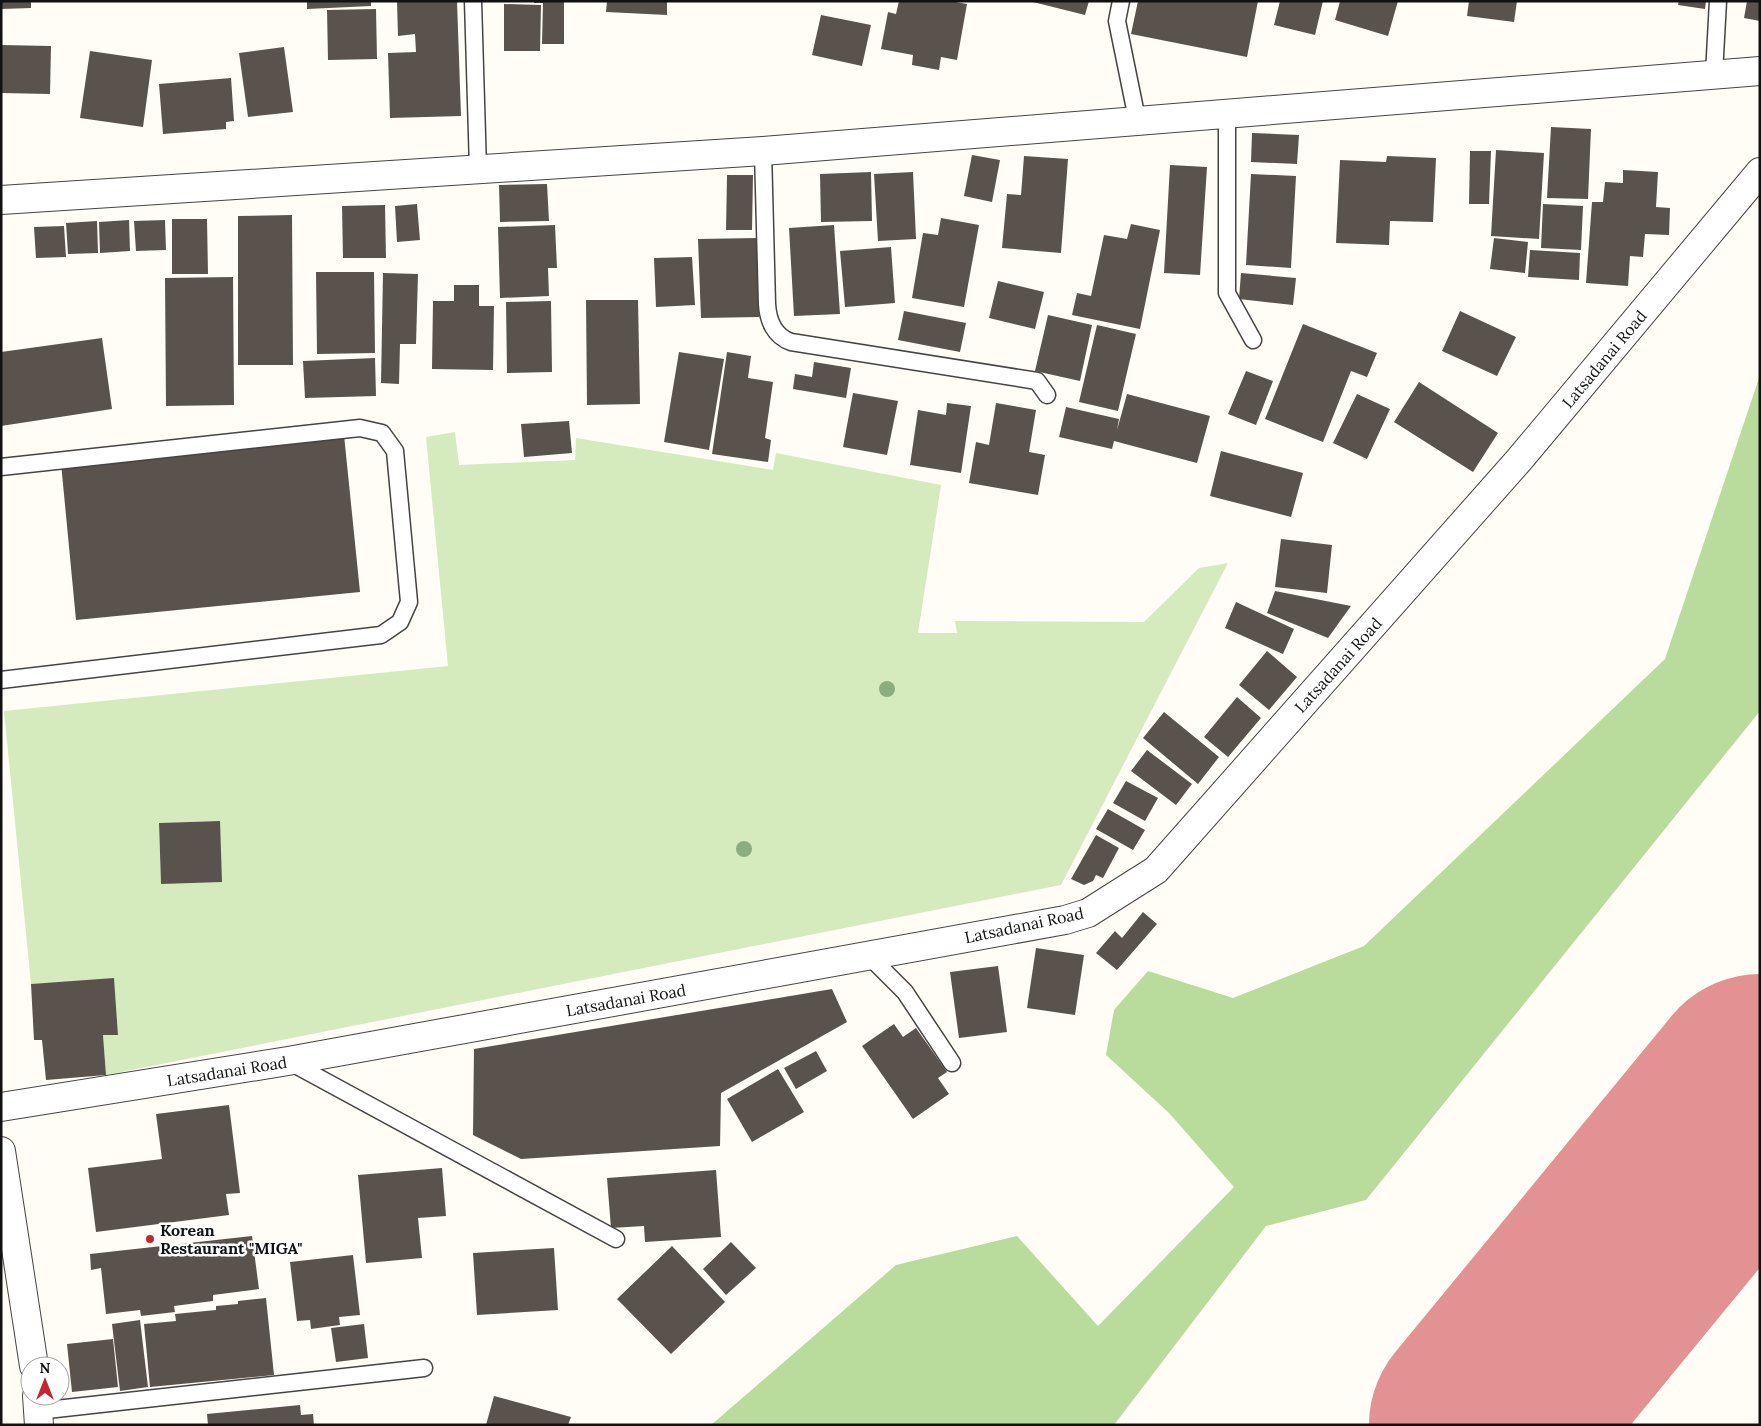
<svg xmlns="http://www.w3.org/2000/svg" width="1761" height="1426" viewBox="0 0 1761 1426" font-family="Lora,serif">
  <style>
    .green { fill: #d5ebbd; fill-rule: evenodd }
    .forest { fill: #b9dc9c }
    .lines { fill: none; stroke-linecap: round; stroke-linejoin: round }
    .runway { stroke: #e29292; stroke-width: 228 }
    .building { fill: #5a524d }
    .service-casing { stroke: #444; stroke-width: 19 }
    .minor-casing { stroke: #444; stroke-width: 30 }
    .tertiary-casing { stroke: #444; stroke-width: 30 }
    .service { stroke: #fff; stroke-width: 16 }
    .minor { stroke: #fff; stroke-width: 28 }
    .tertiary { stroke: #fff; stroke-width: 28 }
    .tree { fill: #8dad7f }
    .poi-dot { fill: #c4262e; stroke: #fff; stroke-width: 2 }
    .labels { text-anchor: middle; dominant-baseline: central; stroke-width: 5; stroke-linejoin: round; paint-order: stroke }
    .street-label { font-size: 16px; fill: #111; stroke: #fff }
    .poi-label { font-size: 16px; font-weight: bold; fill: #111; stroke: #fff; text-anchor: start }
  </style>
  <rect width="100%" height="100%" fill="#fffdf5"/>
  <path class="green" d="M455,432L459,465L575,460L576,438L773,470L776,453L941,485L918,633H957L955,621L1144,622L1199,568L1228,563L1061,885L106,1075L103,1035H118L114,979L31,984L4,711L448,666L426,437ZM220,821L161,884L159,823Z"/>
  <path class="forest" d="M1760,375V711L1366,1200L1266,1226L1114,1425H711L896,1265L1017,1236L1098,1326L1234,1187L1169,1113L1106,1055L1114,1010L1148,971L1233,998L1364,946L1665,659Z"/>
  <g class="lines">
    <path class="runway" d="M1483,1425L1760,1088"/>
  </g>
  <path class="building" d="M1,1H31V8L1,9Z
    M307,1H371V6L307,9Z
    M457,1L461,116L390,118L388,53L416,52L415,34L398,36L397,2Z
    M534,1H564V44H542L543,3H534Z
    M607,1H667V15L606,12Z
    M899,1H950L967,4L957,60L941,57L939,70L912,65L913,55L881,49L888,12L896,14Z
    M1029,1H1089L1085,15Z
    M1138,1H1258L1247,57L1131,34Z
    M1280,1H1323L1315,35L1274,25Z
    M1340,1H1398L1388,36L1335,20Z
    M1469,1H1517L1514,22L1467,16Z
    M1679,1H1706L1705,9L1678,5Z
    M1747,1H1760V21L1744,18Z
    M504,4L541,5L540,51H504Z
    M376,9L377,59L328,60L327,10Z
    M821,15L871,25L862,66L812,55Z
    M1,45L51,46L50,94L1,93Z
    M284,47L293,112L248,117L239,53Z
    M90,51L152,60L143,127L80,118Z
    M231,78L234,121L226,122V129L163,134L159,84Z
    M1551,127L1591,129L1588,199L1547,198Z
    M1252,133L1299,135L1297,164L1251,162Z
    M1496,150L1544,153L1539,239L1491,236Z
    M1470,151H1491L1489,204H1469Z
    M972,155L1000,160L992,202L964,196Z
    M1024,156L1068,159L1061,253L1002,248L1007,194L1021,195Z
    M1387,156L1436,158L1433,222L1390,221L1389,245L1336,243L1340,160L1386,162Z
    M1170,165L1207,167L1200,275L1164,273Z
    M1623,170L1658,172L1656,207L1670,208L1669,235L1645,234L1643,257L1630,256L1628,286L1586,283L1592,202H1603L1605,182L1623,183Z
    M871,172L872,221L821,222L820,174Z
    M913,172L916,239L878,241L874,174Z
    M1251,174L1296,176L1291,268L1246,265Z
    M727,175H753L752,230H726Z
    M547,184L549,221L500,222L499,185Z
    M417,204L420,240L397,242L395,206Z
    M1543,204L1583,206L1581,250L1541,248Z
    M385,205L386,258H343L342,206Z
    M292,215L293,365H238V216Z
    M941,218L979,225L964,307L912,298L923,233L938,235Z
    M172,219H207L208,274H172Z
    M129,220L130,251L100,253L99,222Z
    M165,220L166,250L136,251L134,221Z
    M97,221L98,253L68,254L66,223Z
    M1131,224L1160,230L1140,329L1072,315L1077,293L1091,296L1104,235L1127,239Z
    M555,225L557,268H548L549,296L500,298L498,227Z
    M834,225L840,314L794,316L789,228Z
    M64,226L66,257L36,258L34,227Z
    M757,238L759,317L701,318L698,239Z
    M1494,238L1528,242L1525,273L1490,269Z
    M891,247L895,303L845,307L840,251Z
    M1530,250L1580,253L1579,280L1528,277Z
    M692,257L695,305L656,307L654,258Z
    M316,272H374L375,353L317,354Z
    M383,273L418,274L416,344H400L399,384L381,383Z
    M1241,273L1296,278L1293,305L1239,299Z
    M233,277L234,405L166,406L165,278Z
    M998,281L1044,292L1035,329L989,318Z
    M454,285H479V306H494L493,370L432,369L433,301H454Z
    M586,300H638L640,404L587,405Z
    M551,301L552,372L507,373L506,302Z
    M904,311L966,323L960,352L898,340Z
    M1460,311L1516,337L1497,376L1442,351Z
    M1048,315L1092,325L1080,381L1035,371Z
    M1303,324L1377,353L1367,377L1351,371L1323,442L1265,419Z
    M1097,325L1136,334L1118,411L1079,402Z
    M102,338L112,409L1,426V352Z
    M679,352L724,359L709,450L664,442Z
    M727,352L751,356L748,378L773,382L765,438L771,440L768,462L712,454Z
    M375,358L376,396L305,398L303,361Z
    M814,362L851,368L846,398L793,389L795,374L812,377Z
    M1246,371L1273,381L1256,425L1228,414Z
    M1419,382L1498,433L1473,472L1394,422Z
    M853,393L898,401L887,455L843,447Z
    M1127,394L1210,416L1197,463L1114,441L1112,449L1059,437L1066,407L1119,419L1117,430Z
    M1357,394L1390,409L1367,459L1333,443Z
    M947,403L971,406L961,473L910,465L918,410L946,415Z
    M996,403L1036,410L1029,452L1045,455L1038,495L969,483L976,442L989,445Z
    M569,421L572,453L524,457L521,424Z
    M344,435L360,592L76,620L61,463Z
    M1221,451L1303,473L1291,517L1210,496Z
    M1281,539L1332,545L1327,593L1275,587Z
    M1275,591L1351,606L1328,638L1267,613Z
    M1236,602L1294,629L1283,654L1225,628Z
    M1267,651L1297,677L1269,710L1239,685Z
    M1237,697L1261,718L1228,757L1204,737Z
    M1164,712L1219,757L1198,784L1143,738Z
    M1147,750L1192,784L1176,805L1131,771Z
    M1126,781L1158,798L1145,821L1113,803Z
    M1108,809L1145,830L1133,850L1096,829Z
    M220,821L222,882L161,884L159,823Z
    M1096,835L1119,848L1103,878L1096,875L1093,881L1084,885L1071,879Z
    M1143,912L1157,924L1117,970L1096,953L1115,931L1122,938Z
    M1036,948L1084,955L1075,1015L1027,1008Z
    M998,966L1007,1032L959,1038L950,972Z
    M114,978L118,1035H103L106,1075L46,1080L42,1040H34L31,984Z
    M832,989L847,1022L721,1093L720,1146L521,1159L473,1135L474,1049Z
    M894,1024L903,1037L916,1028L947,1072L938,1078L949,1094L913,1119L862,1046Z
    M816,1051L827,1071L796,1089L784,1068Z
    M778,1069L804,1112L752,1142L727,1099Z
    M229,1105L240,1193L226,1194L229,1215L96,1232L88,1168L162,1159L156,1114Z
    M442,1168L446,1216L418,1218L422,1258L366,1263L358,1175Z
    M716,1170L721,1237L645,1242L644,1226L611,1228L607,1178Z
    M252,1236L259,1289L213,1295V1301L174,1306L175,1312L141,1316L140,1310L106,1314L101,1268L91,1270L90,1254Z
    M731,1242L756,1268L726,1295L703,1269Z
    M672,1246L725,1302L671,1354L617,1299Z
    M554,1248L558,1310L477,1315L473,1253Z
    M353,1255L360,1315L339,1317L340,1325L311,1329L310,1320L297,1321L290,1262Z
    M266,1298L274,1375L150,1387L144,1324L176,1321L175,1314L216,1310V1306L238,1304V1301Z
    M140,1320L148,1387L120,1391L112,1324Z
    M364,1324L368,1358L336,1362L331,1328Z
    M113,1339L118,1387L72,1392L67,1344Z
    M494,1396L571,1417L568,1425H486Z
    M300,1405L301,1415L313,1414L314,1425H208L207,1414Z"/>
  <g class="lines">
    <defs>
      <path id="service" d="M473,1L478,169
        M1121,1L1117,21L1137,119
        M1714,74L1718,1
        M1227,112V293L1253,340
        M763,151L767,304C768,320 774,336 791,342L1037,381L1047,395
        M1,467L360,428L382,433L395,451L409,602L400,622L381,635L1,680
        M868,955L905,992L952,1063
        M288,1061L616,1239
        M38,1411L424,1368"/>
      <path id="minor" d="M1,200L763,151L1760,71
        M1,1107L288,1061L1065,920L1088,913L1156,870L1519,460L1760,172"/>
      <path id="tertiary" d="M1,1151L34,1366
        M37,1396L39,1425"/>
    </defs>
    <use href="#service" class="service-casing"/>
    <use href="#minor" class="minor-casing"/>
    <use href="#tertiary" class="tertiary-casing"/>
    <use href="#service" class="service"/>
    <use href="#minor" class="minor"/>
    <use href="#tertiary" class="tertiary"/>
  </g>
  <g class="tree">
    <circle cx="887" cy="689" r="8"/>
    <circle cx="744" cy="849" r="8"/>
  </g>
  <circle class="poi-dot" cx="150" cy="1239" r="5"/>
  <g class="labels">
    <g class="street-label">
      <text transform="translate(1604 359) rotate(-50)">Latsadanai Road</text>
      <text transform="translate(1338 665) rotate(-48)">Latsadanai Road</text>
      <text transform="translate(1024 925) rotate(-12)">Latsadanai Road</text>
      <text transform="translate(626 1000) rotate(-10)">Latsadanai Road</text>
      <text transform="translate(227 1071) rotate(-9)">Latsadanai Road</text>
    </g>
    <g class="poi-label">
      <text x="160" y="1230">Korean<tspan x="160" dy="18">Restaurant "MIGA"</tspan></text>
    </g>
  </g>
  <rect width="1761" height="1426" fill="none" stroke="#111111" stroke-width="5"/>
  <g transform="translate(45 1381)"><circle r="24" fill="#ffffff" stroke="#a0a0a0"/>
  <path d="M0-4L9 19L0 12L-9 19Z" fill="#c4262e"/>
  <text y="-8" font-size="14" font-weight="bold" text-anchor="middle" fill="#111111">N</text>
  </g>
</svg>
